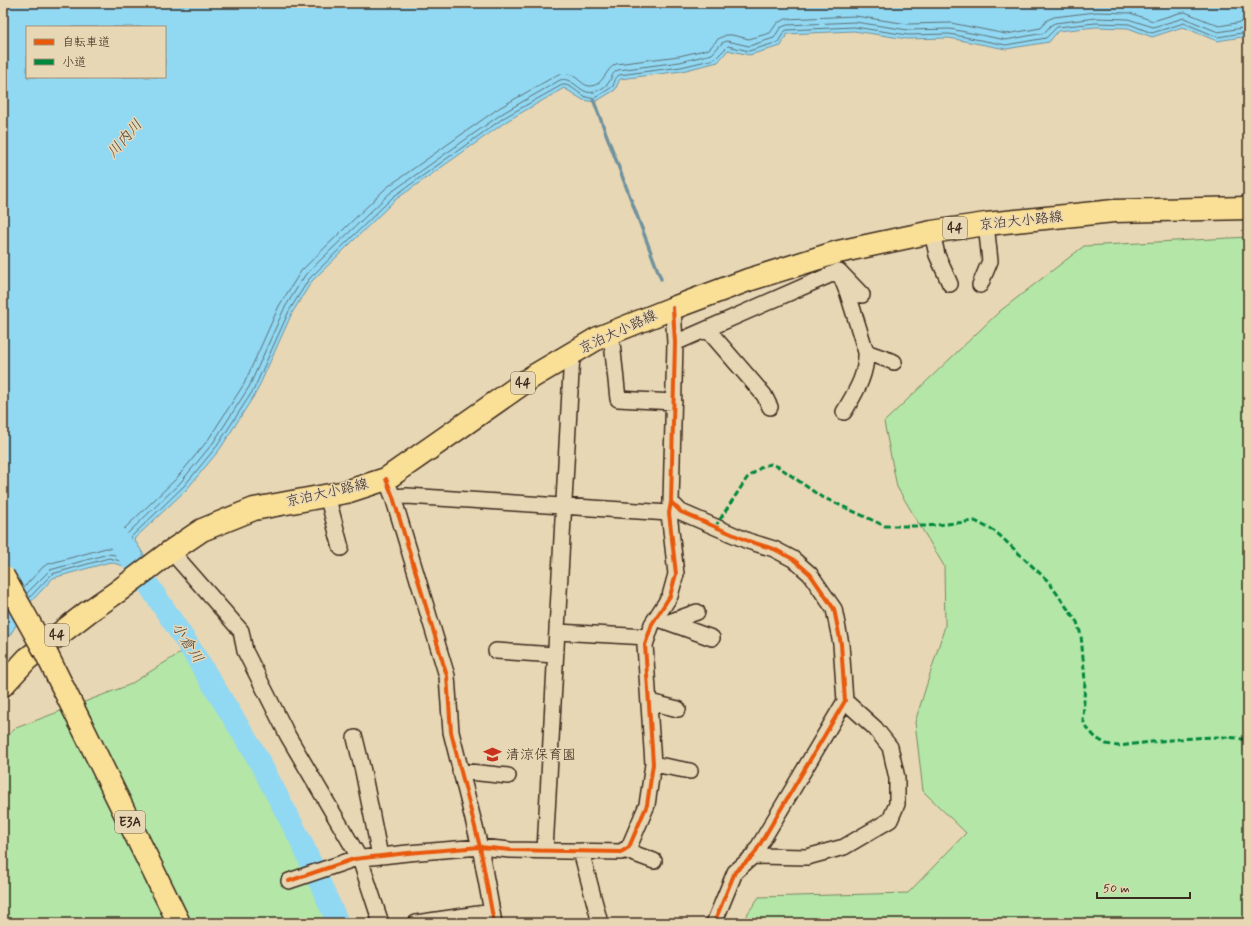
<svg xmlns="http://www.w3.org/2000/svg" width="1251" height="926" viewBox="0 0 1251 926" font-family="Mynerve,'Klee One',sans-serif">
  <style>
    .green { fill: #b3e6a7; stroke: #778862 }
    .water { fill: #91d8f3; stroke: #6f929e; fill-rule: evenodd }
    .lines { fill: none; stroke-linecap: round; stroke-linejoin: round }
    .shore { stroke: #5d7073; stroke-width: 1 }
    .stream { stroke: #6f929e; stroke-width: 3.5 }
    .river { stroke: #91d8f3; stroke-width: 22 }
    .street-casing { stroke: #3b2a1e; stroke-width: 18 }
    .primary-casing { stroke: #3b2a1e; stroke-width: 25 }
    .highway-casing { stroke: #3b2a1e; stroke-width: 25 }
    .street { stroke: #e8d7b4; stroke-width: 15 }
    .primary { stroke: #fadf96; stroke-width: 22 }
    .highway { stroke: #fadf96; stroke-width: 22 }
    .highway-bridge-casing { stroke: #3b2a1e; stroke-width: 25; stroke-linecap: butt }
    .highway-bridge { stroke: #fadf96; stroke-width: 22 }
    .quiet { stroke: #00873e; stroke-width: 3; stroke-dasharray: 6 3; stroke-linecap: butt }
    .cycleway-casing { stroke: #e8d7b4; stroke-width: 6 }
    .cycleway { stroke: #e8590c; stroke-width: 4 }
    .labels { text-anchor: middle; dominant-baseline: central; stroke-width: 3; stroke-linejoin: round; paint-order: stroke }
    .shield { fill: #e8d7b4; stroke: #6f5e4b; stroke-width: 1 }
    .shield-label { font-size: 13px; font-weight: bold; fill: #3b2a1e }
    .street-label { font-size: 14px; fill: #3b2a1e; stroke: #e8d7b4 }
    .poi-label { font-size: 14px; fill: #3b2a1e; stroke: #e8d7b4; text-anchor: start }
    .water-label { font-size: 15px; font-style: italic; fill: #48443e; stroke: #e8d7b4 }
  </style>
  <rect width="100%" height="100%" fill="#e8d7b4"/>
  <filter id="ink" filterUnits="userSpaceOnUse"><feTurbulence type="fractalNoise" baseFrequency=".025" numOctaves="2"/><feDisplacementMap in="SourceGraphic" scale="8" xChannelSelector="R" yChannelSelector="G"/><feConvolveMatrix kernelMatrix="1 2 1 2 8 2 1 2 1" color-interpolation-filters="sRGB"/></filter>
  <g filter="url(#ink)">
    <path class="green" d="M1248,237V923H741L759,897L908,893L966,833L923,791L915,722L945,626L944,566L897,487L884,422L1000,311L1084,246Z
      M188,648L339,916L337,923H3V740L16,728L129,685Z"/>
    <path class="water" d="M3,3H1248V36L1217,41L1183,27L1152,37L1128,28L1096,27L1058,31L1049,42L1006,49L949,38L907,39L854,31L787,34L781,46L749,55L728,50L718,62L682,71L620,79L615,90L595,102L583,100L564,88L507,121L395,200L312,281L292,313L257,391L220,449L187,489L134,539L144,555L124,566L110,562L53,578L29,604L10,635L3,640ZM27,27H165V77H27Z"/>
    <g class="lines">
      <path class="shore" d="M23,588L43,567L48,564L106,548L121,549L120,538L123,530L176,479L208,440L244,384L279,306L301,271L386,188L499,108L557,75C575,68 580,87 591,86C604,85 605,69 616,64L679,56L709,49L718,39L726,35H732L749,39L770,33L777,23L786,19L855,16L908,24L951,23L1006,34L1041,28L1047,20L1054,17L1096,12L1130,13L1153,21L1179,13L1185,12L1219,26L1248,21
        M27,593L50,570L108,554L123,556L130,553C131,546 124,542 127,534L180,483L213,443L249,387L284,309L305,275L390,193L503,113L560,80C573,76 581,96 594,92C598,91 607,86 609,82C612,77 612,73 618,70L680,62L712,54L722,43L727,41L749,46L774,38L780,28L787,25L855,22L908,30L950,29L1006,40L1044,33L1051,25L1055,23L1096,18L1128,19L1153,27L1184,18L1218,32L1248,27
        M29,598L52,574L109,558L124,562L137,555L138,552L131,542V537L184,486L217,446L254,389L289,311L309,279L393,197L505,117L562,85C573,83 581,100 594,98C597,97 611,88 613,86C615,81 615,78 619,75L681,67L715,59L728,46L749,51L778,42L784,32L787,30L854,27L908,35L949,34L1006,45L1046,38L1057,27L1096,23L1129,24L1152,33L1184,23L1218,37L1248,32"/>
      <path class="stream" d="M593,99L661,279"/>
      <path class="river" d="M116,536L191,649L256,755L301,841L338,923"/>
      <defs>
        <path id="street" d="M932,232L937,255L950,284
          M842,279L848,294L866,352L894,362
          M980,285L990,261L986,224
          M707,329L764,395L770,407
          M611,333L618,399L674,402
          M675,343L839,271L862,295
          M844,412C855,393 867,375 866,352
          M386,479L393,497L447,676L451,732L480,847L494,923
          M327,495L341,548
          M393,497L407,496L669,513
          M671,502L681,512L748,541L774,549L793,559L810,574L834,609L841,644L845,701L753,856L735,872L714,923
          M171,551L241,631L245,651L288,736L360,859L381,923
          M656,618L712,638
          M669,622L697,612
          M557,632L648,637
          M496,651L555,655
          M650,702L678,709
          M355,738L363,771L380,856
          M653,764L690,771
          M460,771L508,776
          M545,850L572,354
          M624,850L654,861
          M581,851L600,923
          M753,856L807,857L844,847L890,820L897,804V778L890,747L875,728L845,701
          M289,881L354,859L408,853L480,847L510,850L621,852L629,847L647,805L653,764L645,645L652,624L670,596L676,574L669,513L671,502L675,343L673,308
          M416,923L492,912"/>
        <path id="primary" d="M3,685L27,659L88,612L117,592L171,551L202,530L254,509L346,492L386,479L532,377L598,338L673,308L748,280L838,252L932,232L986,224L1114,211L1248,208"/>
        <path id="highway" d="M80,722L179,923"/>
      </defs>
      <use href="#street" class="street-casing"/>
      <use href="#primary" class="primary-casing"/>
      <use href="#highway" class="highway-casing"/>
      <use href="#street" class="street"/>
      <use href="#primary" class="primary"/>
      <use href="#highway" class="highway"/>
      <defs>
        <path id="highway-bridge" d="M3,576L45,651L80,722"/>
      </defs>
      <use href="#highway-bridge" class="highway-bridge-casing"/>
      <use href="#highway-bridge" class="highway-bridge"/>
      <path class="quiet" d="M715,527L747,478L763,466L771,464L779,467L820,496L885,526H927L975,521L996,532L1048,581L1077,622L1081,635L1085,681L1083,720L1086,727L1096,738L1106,744L1118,746C1145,743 1227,731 1248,741"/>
      <defs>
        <path id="cycleway" d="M386,479L393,497L447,676L451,732L480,847L494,923
          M671,502L681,512L748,541L774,549L793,559L810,574L834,609L841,644L845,701L753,856L735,872L714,923
          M289,881L354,859L408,853L480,847L510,850L621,852L629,847L647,805L653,764L645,645L652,624L670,596L676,574L669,513L671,502L675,343L673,308"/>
      </defs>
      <use href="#cycleway" class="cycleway-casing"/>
      <use href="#cycleway" class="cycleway"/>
    </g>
  </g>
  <defs>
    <symbol id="school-bare" viewBox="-9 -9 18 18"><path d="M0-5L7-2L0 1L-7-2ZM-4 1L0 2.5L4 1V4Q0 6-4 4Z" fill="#c8321e" stroke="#e8d7b4" stroke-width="2.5" paint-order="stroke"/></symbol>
  </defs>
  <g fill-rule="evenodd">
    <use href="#school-bare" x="480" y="742" width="25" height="25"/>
  </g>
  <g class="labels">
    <g class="shield">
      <rect x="943" y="217" width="24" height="22" rx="3"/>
      <rect x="511" y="372" width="24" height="22" rx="3"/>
      <rect x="45" y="624" width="24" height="22" rx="3"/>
      <rect x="115" y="811" width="30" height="22" rx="3"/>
    </g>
    <g class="shield-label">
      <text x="955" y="228">44</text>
      <text x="523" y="383">44</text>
      <text x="57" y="635">44</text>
      <text x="130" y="822">E3A</text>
    </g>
    <g class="street-label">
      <text transform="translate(1021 221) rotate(-6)">京泊大小路線</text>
      <text transform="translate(618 332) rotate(-25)">京泊大小路線</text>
      <text transform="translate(327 493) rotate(-13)">京泊大小路線</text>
    </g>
    <g class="poi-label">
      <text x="506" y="755">清涼保育園</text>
    </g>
    <g class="water-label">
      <text transform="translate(125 139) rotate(-49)">川内川</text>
      <text transform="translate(187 643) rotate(57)">小倉川</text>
    </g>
  </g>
  <rect width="1251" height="926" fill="none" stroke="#e8d7b4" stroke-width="16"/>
  <rect x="8" y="8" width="1235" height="910" fill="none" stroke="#3b2a1e" stroke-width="1.5" filter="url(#ink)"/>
  <rect x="26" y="26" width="140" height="52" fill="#e8d7b4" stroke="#a39278"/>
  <rect x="34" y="39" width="20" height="6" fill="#e8590c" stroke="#a39278"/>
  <text x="62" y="46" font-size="12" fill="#3b2a1e">自転車道</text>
  <rect x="34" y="59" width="20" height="6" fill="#00873e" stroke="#a39278"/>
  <text x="62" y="66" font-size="12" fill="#3b2a1e">小道</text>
  <path d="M1097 892v6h93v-6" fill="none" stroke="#3b2a1e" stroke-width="2"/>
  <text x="1103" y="892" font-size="12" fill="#3b2a1e" stroke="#e8d7b4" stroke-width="3" paint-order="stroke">50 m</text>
</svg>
